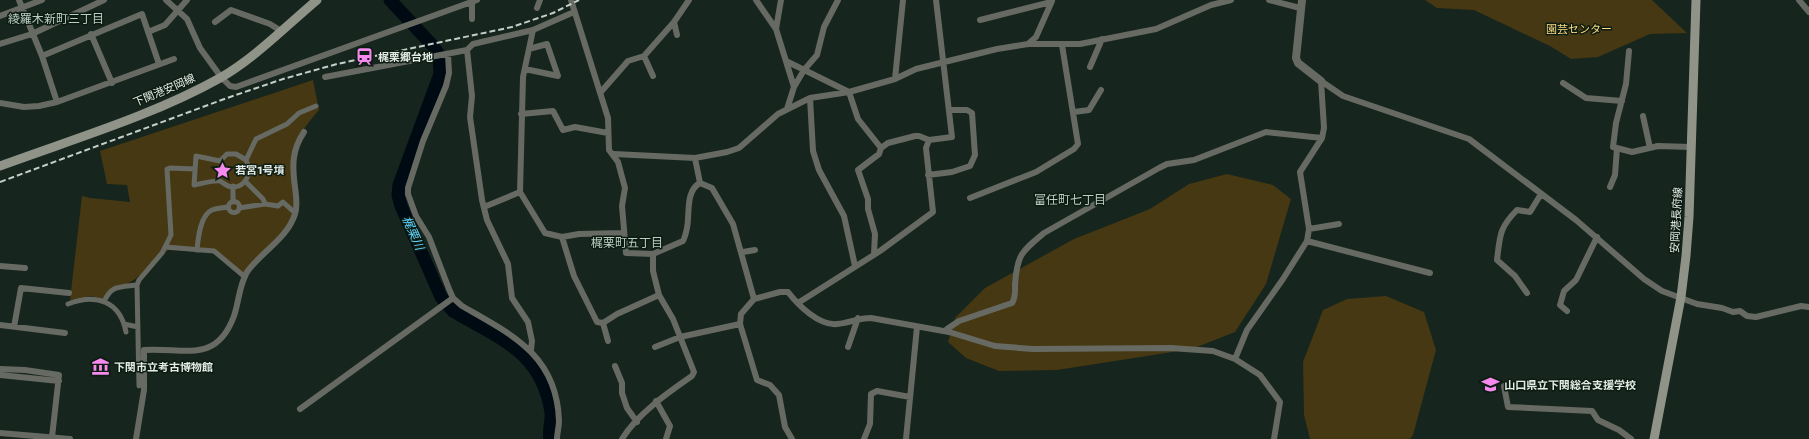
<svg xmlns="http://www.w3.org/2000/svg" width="1809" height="439" viewBox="0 0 1809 439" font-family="Jost,'Noto Sans JP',sans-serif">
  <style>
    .green { fill: #453812 }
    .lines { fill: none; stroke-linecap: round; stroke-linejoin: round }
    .river { stroke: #000a13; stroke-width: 13 }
    .pedestrian { stroke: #676a63; stroke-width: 5 }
    .minor { stroke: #676a63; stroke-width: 6 }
    .tertiary { stroke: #676a63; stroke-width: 8 }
    .secondary { stroke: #8f9388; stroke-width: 9 }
    .rail { stroke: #c5cfc9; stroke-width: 2; stroke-dasharray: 6 3; stroke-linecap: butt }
    .labels { text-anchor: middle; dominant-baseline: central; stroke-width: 3; stroke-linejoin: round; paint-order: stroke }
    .park-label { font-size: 11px; fill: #ffdd7f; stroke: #0d1c13 }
    .poi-label { font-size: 11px; font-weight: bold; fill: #e2ebe5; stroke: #0d1c13; text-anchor: start }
    .street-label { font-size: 11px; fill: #e2ebe5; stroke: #0d1c13 }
    .neighbourhood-label { font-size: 12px; fill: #bbcec3; stroke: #0d1c13 }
    .water-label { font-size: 12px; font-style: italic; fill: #60d1fd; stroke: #0d1c13 }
  </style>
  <rect width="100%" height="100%" fill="#16251d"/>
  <path class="green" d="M1425,0H1652L1687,33L1650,34L1598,57L1571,59L1550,46L1474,10L1437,8Z
    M313,80L319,110C302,130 288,148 292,175C293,186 296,198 294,209C290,229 256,261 242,277L214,252L168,250L143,279L139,276C135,279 131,282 127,284C116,288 109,285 104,299L91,296L70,300L82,196L90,198L130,202L127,185L107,184L100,151Z
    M1227,174L1273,185L1291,199L1266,284L1235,332L1192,349L1057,370L999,371L966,358L948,342L955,318L985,288L1074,239L1150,209L1189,184Z
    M1386,296L1424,312L1436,350L1413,435L1410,439H1310L1304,415L1303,362L1323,310L1347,299Z"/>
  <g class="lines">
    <path class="river" d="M390,0L434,47L439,55L440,74L399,185L398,195L401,206L441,297L453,311C499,339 541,350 551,412C552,421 548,430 550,439"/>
    <path class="pedestrian" d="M227,154H236L246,160C254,173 244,191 228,186C225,185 222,182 220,181C213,180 201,184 194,185L196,156L220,161Z
      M246,160L256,139L287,124L299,113L316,106
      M245,181L263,199L265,204
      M233,186V202
      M228.5 207a5.5 5.5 0 1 1 11 0a5.5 5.5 0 1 1-11 0Z
      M239,208L265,204L278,206L283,202L295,213
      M166,247L214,251L245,277
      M197,250C198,239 200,215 212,210C217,208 223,208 228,207
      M104,302C111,285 120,287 137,285
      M68,304C96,293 120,301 126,332
      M124,324L138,327
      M139,386L137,285L139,280L162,253L171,235L167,169L170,168L195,169"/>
    <path class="minor" d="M19,0L42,56L57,102
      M166,0L187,19L200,48L221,77L230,86L236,87L477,0
      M571,0L608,118L609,150L618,162L625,188L622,206L626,253L653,254L683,241C685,237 686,233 687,228C690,214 685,191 700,183
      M756,0L776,29L794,87
      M1269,0L1300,8
      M1799,0L1809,12
      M537,8L540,0
      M0,16L42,0
      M472,19V0
      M980,20L1051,2
      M215,22L231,10L270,24L281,31
      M674,22L677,35
      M776,29L781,0
      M533,30L523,77L520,192L545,233L562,237L579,234L623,233
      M148,32L165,25L187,0
      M91,34L112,83
      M0,44L32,34L104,0
      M1028,44L1036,37L1052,1
      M467,50L472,96L470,117L482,200L487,220L508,264L512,298L528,322L532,341L531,350
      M1629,51L1626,84L1616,123L1613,147L1632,152L1658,146L1691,147
      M448,54L449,73L446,86L423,141L408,188V194L416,216L429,237L449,289L453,298L462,306C511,334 557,355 559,421C559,427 557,433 557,439
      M42,56L142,14L159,64
      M644,56L653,76
      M786,61L849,92L858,119L881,148
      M1090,67L1102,39
      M525,69L558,76L547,44L529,49
      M325,77L467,50L473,44L533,30L574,12
      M895,79L903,0
      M1321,81L1343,96L1469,139L1576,220L1644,279L1662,291L1697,304L1722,308L1733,312L1740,311L1747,316L1756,317L1801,306L1809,307
      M1563,83L1586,98L1622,101
      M600,93L628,61L644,56L674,22L689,0
      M810,98L813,151L819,170L844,216L855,266
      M0,103L24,107L39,106L57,102L174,59
      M787,109L794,87L804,70L817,55L824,27L838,0
      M1074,112L1089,110L1101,90
      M521,114L553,111L563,130L575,127L608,133
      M1643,116L1650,148
      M929,140L952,137L936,0
      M614,154L695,158L727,152L739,148L778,114L810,98L849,92L895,79L916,69L997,49L1028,44H1080L1156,29L1211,5L1231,0
      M695,158L700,183
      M928,175L952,172L970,166L975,155L972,113L967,110H951
      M700,183L712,188L733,224L754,299
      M1610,187L1615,175L1617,148
      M970,198L1036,172L1074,149L1078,144L1062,45
      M484,207L520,192
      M1309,229L1339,224
      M562,237L574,276L597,322L603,323L617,314L659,295
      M1307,241L1430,273
      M743,252L755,250
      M0,266L25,268
      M1527,293L1515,276L1497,260C1500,236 1499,228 1517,210L1530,212L1541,194
      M798,303L880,251L933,212L926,148L929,140L919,136H915L888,143L881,148L879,154L858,170L868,199V209L875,234L874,254
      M1567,311L1560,305L1564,291L1576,280L1597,237
      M603,323L608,341
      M0,325L65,333
      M14,327L21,288L69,293
      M949,332L947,329L959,321L1012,303C1016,297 1015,291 1015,285C1017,255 1021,252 1044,233L1159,168L1167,164L1194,160L1266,132L1322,138
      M655,347L680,337L740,324
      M848,347L858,318
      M1235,359L1247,330L1283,279L1307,241L1309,229L1300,172L1322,138L1324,128L1321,81
      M615,366L622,383V393L627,408L637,422
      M0,369L25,370L59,375L52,437
      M0,375L59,381
      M1504,386L1508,407L1592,411L1598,420L1619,430L1631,439
      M656,401L670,426L666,439
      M300,409L453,298
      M0,433L70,439
      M136,439L144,390V350C183,347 216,365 234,316C239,301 239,286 247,272C261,252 287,239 295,214C298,205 296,196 295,187C292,165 292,150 304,132
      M622,439C637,414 669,392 692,376L694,372L673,319L659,295L653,271V254
      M792,439L785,427L779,395L770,385L757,380L740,324L741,314L754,299L780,292H788C798,305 819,326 837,324C849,323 858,318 871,318L949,332L995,346L1033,349L1171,348L1213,351L1235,359L1260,375L1280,402L1274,439
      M864,439L870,424L871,394L877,391L910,397
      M906,439L917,327"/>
    <path class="tertiary" d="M1302,0L1296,58L1298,63L1321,81"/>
    <path class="secondary" d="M0,166C73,139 152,116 220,78C255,58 286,26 317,0
      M1654,439L1681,297L1686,256L1689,217L1696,0"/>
    <path class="rail" d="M0,182L227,98L283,79L337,64L512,27L553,13L579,0"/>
  </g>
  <defs>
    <symbol id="station-bare" viewBox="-9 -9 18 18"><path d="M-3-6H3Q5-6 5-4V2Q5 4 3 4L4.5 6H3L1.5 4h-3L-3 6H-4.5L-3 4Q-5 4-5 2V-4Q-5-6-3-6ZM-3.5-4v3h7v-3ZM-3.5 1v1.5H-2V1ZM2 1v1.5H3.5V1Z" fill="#f689ee" stroke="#0d1c13" stroke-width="2.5" paint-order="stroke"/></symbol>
    <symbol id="sight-bare" viewBox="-9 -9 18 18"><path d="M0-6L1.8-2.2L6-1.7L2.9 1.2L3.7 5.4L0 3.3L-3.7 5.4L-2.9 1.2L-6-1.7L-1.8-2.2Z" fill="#f689ee" stroke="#0d1c13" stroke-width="2.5" paint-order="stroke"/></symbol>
    <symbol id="museum-bare" viewBox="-9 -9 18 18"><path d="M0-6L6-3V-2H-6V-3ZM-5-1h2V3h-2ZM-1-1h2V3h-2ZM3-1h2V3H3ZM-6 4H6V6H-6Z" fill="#f689ee" stroke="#0d1c13" stroke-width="2.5" paint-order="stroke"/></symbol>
    <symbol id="school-bare" viewBox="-9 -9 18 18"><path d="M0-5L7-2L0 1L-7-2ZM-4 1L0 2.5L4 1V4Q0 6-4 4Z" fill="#f689ee" stroke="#0d1c13" stroke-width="2.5" paint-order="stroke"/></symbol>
  </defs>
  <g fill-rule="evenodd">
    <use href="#station-bare" x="352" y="44" width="25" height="25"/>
    <use href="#sight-bare" x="210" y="158" width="25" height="25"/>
    <use href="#museum-bare" x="88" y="354" width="25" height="25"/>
    <use href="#school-bare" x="1478" y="372" width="25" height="25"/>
  </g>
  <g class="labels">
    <g class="park-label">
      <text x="1579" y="29">園芸センター</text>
    </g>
    <g class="poi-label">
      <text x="378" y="57">梶栗郷台地</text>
      <text x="235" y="170">若宮1号墳</text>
      <text x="114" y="367">下関市立考古博物館</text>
      <text x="1504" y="385">山口県立下関総合支援学校</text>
    </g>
    <g class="street-label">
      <text transform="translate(164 90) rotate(-23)">下関港安岡線</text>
      <text transform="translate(1676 220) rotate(-87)">安岡港長府線</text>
    </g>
    <g class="neighbourhood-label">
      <text x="56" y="19">綾羅木新町三丁目</text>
      <text x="1070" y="200">富任町七丁目</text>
      <text x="627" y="243">梶栗町五丁目</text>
    </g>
    <g class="water-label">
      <text transform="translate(413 233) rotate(66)">梶栗川</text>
    </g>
  </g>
</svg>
